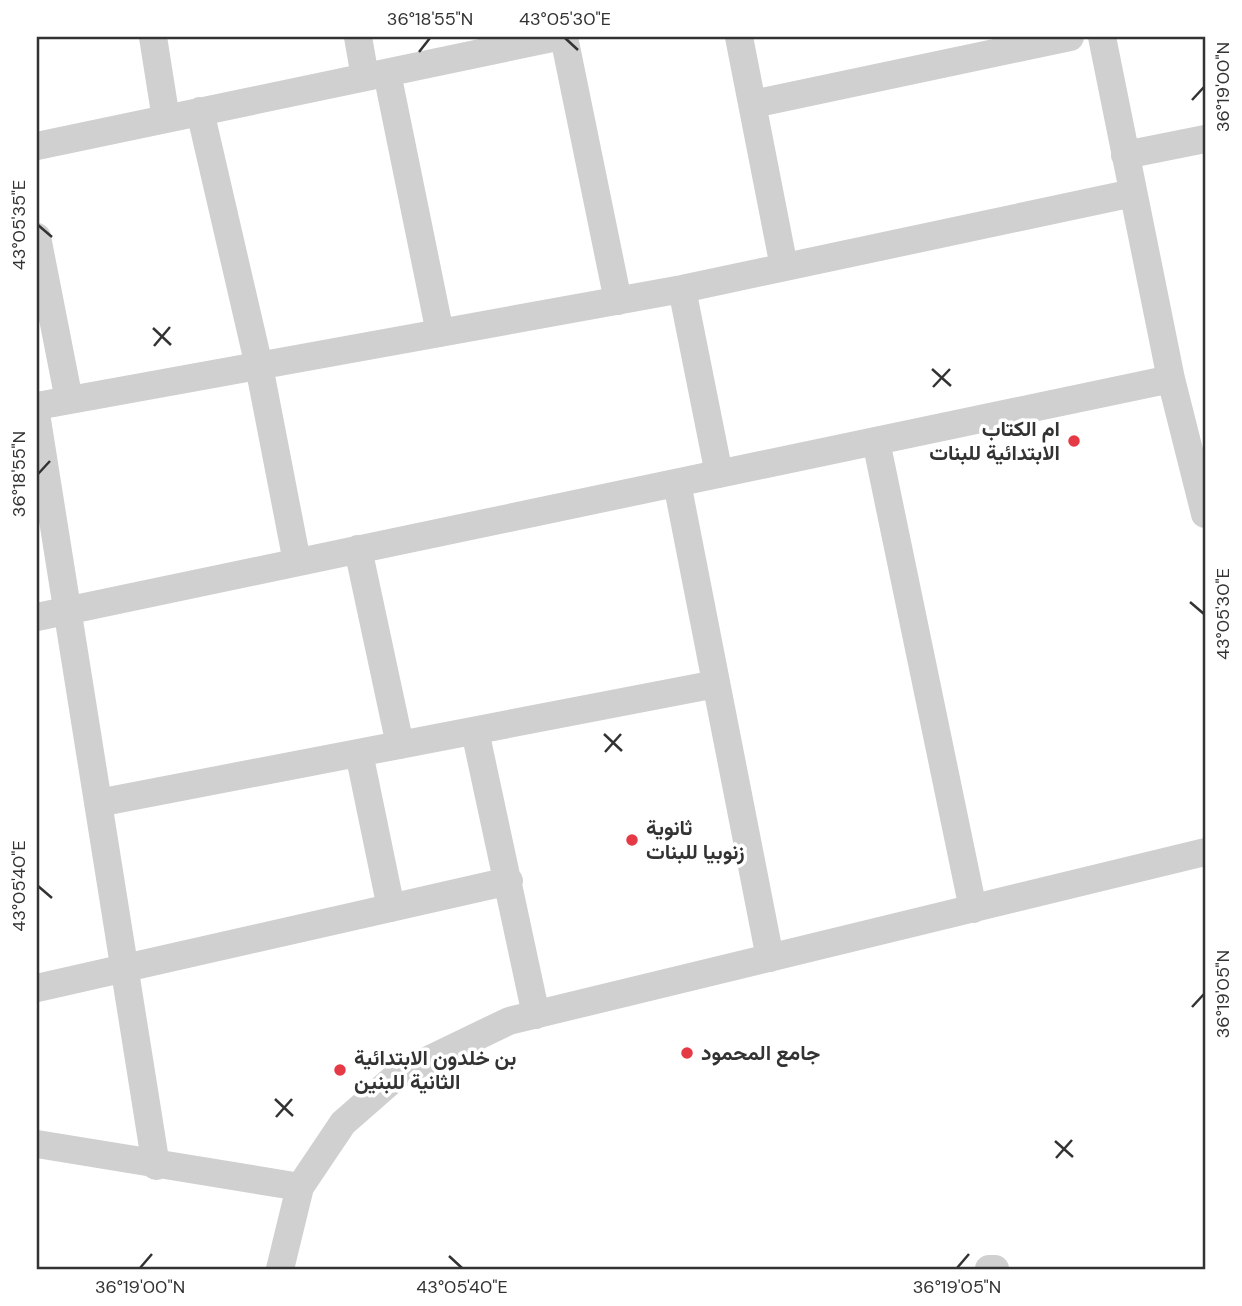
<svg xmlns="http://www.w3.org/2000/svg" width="1242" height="1306" viewBox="0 0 1242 1306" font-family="'DM Sans',Vazirmatn,sans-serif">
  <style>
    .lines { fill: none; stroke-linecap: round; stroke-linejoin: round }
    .minor { stroke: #d0d0d0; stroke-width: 28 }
    .ticks { fill: none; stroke: #333; stroke-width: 2.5 }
    .poi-dot { fill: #e63946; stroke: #fff; stroke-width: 2.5 }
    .labels { text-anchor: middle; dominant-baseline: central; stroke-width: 7; stroke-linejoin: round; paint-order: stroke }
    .poi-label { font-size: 21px; font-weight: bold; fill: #333; stroke: #fff; text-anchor: start }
    .neatline { fill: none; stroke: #333; stroke-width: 2.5 }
    .ticks-label { font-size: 18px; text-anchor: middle; fill: #333 }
  </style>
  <rect width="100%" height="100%" fill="#fff"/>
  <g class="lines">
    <path class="minor" d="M153,37L166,119
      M358,37L365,77
      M564,37L618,301
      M739,37L784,267
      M1102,37L1171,379L1205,514
      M387,73L440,333
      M753,104L1070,37
      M200,111L259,366L297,562
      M37,146L557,37
      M1125,155L1205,139
      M37,237L69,400
      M682,289L719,474
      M37,406L682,289L1133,193
      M37,420L156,1166
      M876,441L973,909
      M677,483L770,958
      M358,549L400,745
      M37,617L1171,379
      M475,731L536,1015
      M359,753L391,908
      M98,803L716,684
      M37,988L509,881
      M37,1144L300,1187
      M280,1269L300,1187L343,1123L399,1074L509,1021L1205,852
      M989,1269H995"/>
  </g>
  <path class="ticks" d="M565,38L578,50M419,52L430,38M1192,100L1204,87M38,225L52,237M153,328L171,345M154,346L170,327M932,369L951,386M933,387L950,369M38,474L50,461M1190,602L1204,614M604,734L622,751M605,752L621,734M38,886L52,898M1192,1007L1204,994M275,1099L293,1116M276,1117L292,1099M1055,1141L1073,1157M1056,1158L1072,1140M449,1256L462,1268M140,1268L152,1254M957,1268L969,1254"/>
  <g class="poi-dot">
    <circle cx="1074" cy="441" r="7"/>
    <circle cx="632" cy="840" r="7"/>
    <circle cx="687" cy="1053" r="7"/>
    <circle cx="340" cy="1070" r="7"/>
  </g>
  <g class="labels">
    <g class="poi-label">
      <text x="1060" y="429" text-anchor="end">ام الكتاب<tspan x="1060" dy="24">الابتدائية للبنات</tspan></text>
      <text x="646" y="828">ثانوية<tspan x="646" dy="24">زنوبيا للبنات</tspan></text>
      <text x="701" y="1053">جامع المحمود</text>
      <text x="354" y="1058">بن خلدون الابتدائية<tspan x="354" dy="24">الثانية للبنين</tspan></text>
    </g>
  </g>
  <rect width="1242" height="1306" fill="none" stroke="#ffffff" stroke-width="77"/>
  <rect x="38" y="38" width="1166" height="1230" class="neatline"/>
  <g class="ticks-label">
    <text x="430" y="25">36°18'55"N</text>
    <text x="565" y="25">43°05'30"E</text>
    <text transform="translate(1223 87) rotate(-90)" y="6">36°19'00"N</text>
    <text transform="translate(19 225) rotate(-90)" y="6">43°05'35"E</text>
    <text transform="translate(19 474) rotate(-90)" y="6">36°18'55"N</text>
    <text transform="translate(1223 614) rotate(-90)" y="6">43°05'30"E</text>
    <text transform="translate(19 886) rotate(-90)" y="6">43°05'40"E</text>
    <text transform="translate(1223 994) rotate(-90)" y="6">36°19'05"N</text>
    <text x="140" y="1293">36°19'00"N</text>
    <text x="462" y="1293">43°05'40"E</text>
    <text x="957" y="1293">36°19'05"N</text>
  </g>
</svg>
